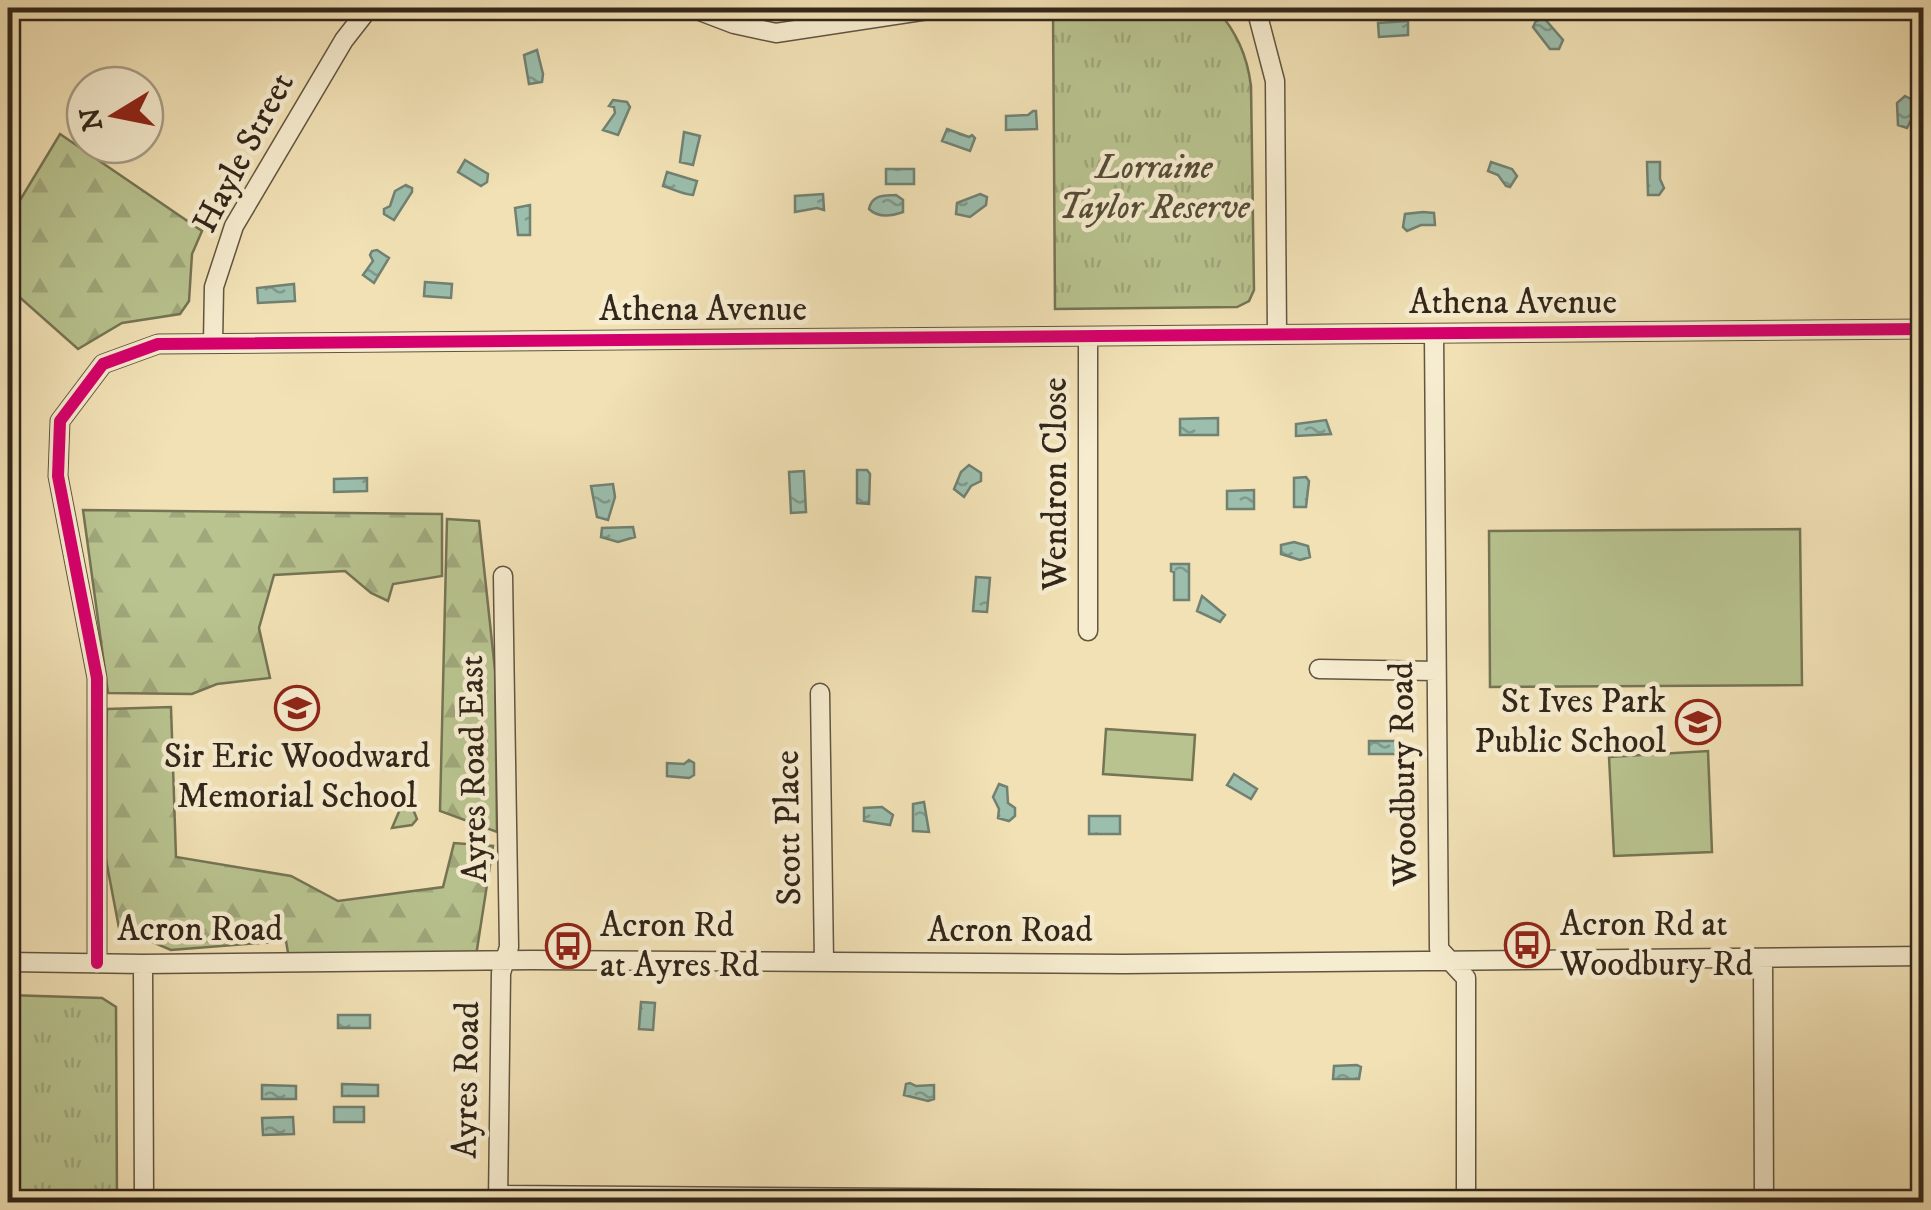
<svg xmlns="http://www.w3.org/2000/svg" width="1931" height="1210" viewBox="0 0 1931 1210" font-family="'IM FELL DW Pica',serif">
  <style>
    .green { fill: #b8c38f; stroke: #757454; stroke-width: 2.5 }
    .forest { fill: url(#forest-firs); stroke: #757454; stroke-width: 2.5 }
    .park { fill: url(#park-tufts); stroke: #757454; stroke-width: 2.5 }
    .water { fill: url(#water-ripples); stroke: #718172; stroke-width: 2.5 }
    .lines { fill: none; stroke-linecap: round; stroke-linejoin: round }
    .minor-casing { stroke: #625541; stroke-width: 21 }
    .minor { stroke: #f6eccf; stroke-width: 18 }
    .cycleway-casing { stroke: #f6eccf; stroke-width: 19 }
    .cycleway { stroke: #d6006c; stroke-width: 12 }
    .labels { text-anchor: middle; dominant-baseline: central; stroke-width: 9; stroke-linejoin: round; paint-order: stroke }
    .street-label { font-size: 35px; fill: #32261a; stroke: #f6eccf }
    .park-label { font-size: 35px; font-style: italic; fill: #544d37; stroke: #f6eccf }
    .poi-label { font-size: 35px; fill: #32261a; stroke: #f6eccf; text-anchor: start }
  </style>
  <defs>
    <pattern id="forest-firs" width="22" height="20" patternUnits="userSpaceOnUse" patternTransform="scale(2.5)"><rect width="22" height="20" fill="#b8c38f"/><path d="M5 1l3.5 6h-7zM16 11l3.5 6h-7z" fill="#9fa77b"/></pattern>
    <pattern id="park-tufts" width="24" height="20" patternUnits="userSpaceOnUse" patternTransform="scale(2.5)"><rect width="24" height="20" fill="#b8c38f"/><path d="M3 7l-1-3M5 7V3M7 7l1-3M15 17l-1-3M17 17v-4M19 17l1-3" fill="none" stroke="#9fa77b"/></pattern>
    <pattern id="water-ripples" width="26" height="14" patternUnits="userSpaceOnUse" patternTransform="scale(2.5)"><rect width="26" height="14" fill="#9bbead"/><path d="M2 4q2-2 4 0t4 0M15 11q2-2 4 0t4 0" fill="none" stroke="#7f9a8c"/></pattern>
  </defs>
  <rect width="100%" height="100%" fill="#f1e1b5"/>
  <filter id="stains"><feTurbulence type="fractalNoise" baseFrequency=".002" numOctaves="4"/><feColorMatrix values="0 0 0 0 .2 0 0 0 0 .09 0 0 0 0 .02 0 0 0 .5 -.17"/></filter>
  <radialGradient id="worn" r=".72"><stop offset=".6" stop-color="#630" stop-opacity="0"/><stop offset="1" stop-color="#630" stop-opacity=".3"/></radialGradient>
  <path class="green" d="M1800,529L1802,685L1490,687L1489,531Z
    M1106,729L1195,735L1192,780L1103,774Z
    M1708,751L1712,852L1614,856L1609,757Z
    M404,800L411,804L417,819L412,825L392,828Z"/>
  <path class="forest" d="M60,134L202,231L192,254L189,301L180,314L122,323L78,349L8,287V220Z
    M83,510L442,514V576L393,584L388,601L371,593L345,571L274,575L259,628L270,678L217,684L192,694L108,693Z
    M447,519L479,521L495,670L497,832L440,811Z
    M171,707L176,857L291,876L338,901L443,887L454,843L493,846L476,956L288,953L286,941L171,950L119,928L103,844L107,709Z"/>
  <path class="park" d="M1053,8H1216C1236,32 1247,54 1251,86L1254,290L1249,301L1237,307L1055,309Z
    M8,995L102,998L116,1007L117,1202H8Z"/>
  <path class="water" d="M1544,18L1563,40L1559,49H1550L1533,27L1536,21Z
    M1408,21V35L1379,37L1378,23Z
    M537,50L543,74L542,82L529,84L524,55Z
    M1905,96L1911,99L1913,116L1907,128L1898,125L1897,103Z
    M613,100L627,102L630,107L618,135L603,130L615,113L614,107L609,106Z
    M1033,111H1036L1037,129L1006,130V116L1028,115Z
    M947,129L969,137L972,135L975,138L970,151L942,141Z
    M684,132L700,136L693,165L680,162Z
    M465,160L488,174L487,182L481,186L458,172Z
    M1491,162L1512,169L1517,176L1510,187L1506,186L1498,175L1488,171Z
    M1647,162H1660V179L1664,188L1659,195H1648Z
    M886,169H914V184H886Z
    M667,172L697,181L693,195C681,194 673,189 663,186Z
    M406,185L412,188V192L394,220L384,214V209L390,206L395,191Z
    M823,194L824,210L817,208L795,212V196Z
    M980,194L987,197L986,205L970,217L956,214L957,203Z
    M896,195L903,200V212C892,216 878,218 869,209C872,194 884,196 896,195Z
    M530,205V235H518L515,208Z
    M1423,212L1434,213L1435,225H1421L1407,231L1403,227L1405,214Z
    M377,250L389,258L374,283L363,275L373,261L370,255L372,251Z
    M425,282L452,284L451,298L424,296Z
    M294,284L295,301L258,303L257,288Z
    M1218,418V435H1180V419Z
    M1326,420L1331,434L1296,436V424Z
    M969,465L981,473V481L971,486L964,497L954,489L961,472Z
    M857,470H867L870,474L869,504L857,503Z
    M804,471L806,512L791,513L789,472Z
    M1306,477L1309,481L1306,507H1294V478Z
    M367,478V491L334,492V479Z
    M613,484L615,497L608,520L597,517L591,486Z
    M1254,490V509H1227V491Z
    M633,527L635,537L618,542L601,537L602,528Z
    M1294,542L1308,546L1310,557L1300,560L1281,554V545Z
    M1171,564H1189V600H1174V572L1171,571Z
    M976,577L990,578L987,612L973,611Z
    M1202,596L1225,615L1220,622L1197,611Z
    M1369,741H1398V754H1369Z
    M689,760L694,763V775L689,778L667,776V763L684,764Z
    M1234,774L1257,789L1251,799L1227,785Z
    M999,784L1007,787L1008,803L1015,808V816L1009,821L998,818L999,809L993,797Z
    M924,802L929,832L913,831V804Z
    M882,807L893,815L890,825L864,821V808Z
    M1089,816H1120V834H1089Z
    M641,1002L655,1003L653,1030L639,1029Z
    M338,1015H370V1028H338Z
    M1357,1065L1361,1067L1359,1079H1333L1334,1066Z
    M910,1083L916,1086L934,1085V1099L928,1101L904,1095L906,1084Z
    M342,1084L378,1085V1096H342Z
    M262,1085L296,1086V1099H262Z
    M334,1107H364V1122H334Z
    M293,1117L294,1134L263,1135L262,1118Z"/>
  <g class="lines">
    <defs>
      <path id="minor" d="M692,8L734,24L776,33L941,8
        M1253,8L1257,12L1275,81L1277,334
        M1434,334L1439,949L1466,978V1202
        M1088,338V631
        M213,343L214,287L234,226L344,40L369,8
        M1319,669L1436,671
        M820,693L824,962
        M1763,959L1764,1202
        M8,962L143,964L532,960L1124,964L1924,956
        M97,963V678L58,476L60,421L103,364L158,344L1924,329
        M143,964L144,1202
        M498,1195L1466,1202
        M498,1202L501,973L509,947L503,576"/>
    </defs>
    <use href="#minor" class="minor-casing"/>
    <use href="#minor" class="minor"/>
    <defs>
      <path id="cycleway" d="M97,963V678L58,476L60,421L103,364L158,344L1924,329"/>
    </defs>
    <use href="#cycleway" class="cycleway-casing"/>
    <use href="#cycleway" class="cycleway"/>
  </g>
  <defs>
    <symbol id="school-ring" viewBox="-11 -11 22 22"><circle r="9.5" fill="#f6eccf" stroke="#8f2418" stroke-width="1.5"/><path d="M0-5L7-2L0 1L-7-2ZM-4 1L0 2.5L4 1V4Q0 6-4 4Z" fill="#8f2418"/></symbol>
    <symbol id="bus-ring" viewBox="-11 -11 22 22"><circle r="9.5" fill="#f6eccf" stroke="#8f2418" stroke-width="1.5"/><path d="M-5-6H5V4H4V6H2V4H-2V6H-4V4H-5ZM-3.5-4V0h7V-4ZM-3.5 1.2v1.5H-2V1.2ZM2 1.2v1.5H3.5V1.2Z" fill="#8f2418"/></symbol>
  </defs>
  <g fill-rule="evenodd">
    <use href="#school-ring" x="272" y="683" width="50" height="50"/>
    <use href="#school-ring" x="1673" y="697" width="50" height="50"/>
    <use href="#bus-ring" x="1502" y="920" width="50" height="50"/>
    <use href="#bus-ring" x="543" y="921" width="50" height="50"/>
  </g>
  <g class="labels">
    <g class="street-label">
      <text transform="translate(244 153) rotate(-62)">Hayle Street</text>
      <text x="1513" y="303">Athena Avenue</text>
      <text x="703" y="310">Athena Avenue</text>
      <text transform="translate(1056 484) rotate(-90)">Wendron Close</text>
      <text transform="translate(474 769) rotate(-91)">Ayres Road East</text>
      <text transform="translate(1404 774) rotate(-91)">Woodbury Road</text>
      <text transform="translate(789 828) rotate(-91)">Scott Place</text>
      <text x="200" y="930">Acron Road</text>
      <text x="1010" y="931">Acron Road</text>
      <text transform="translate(467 1080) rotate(-89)">Ayres Road</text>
    </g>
    <g class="park-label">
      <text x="1154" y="168">Lorraine<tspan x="1154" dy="40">Taylor Reserve</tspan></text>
    </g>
    <g class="poi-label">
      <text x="1666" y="702" text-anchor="end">St Ives Park<tspan x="1666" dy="40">Public School</tspan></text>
      <text x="297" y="757" text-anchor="middle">Sir Eric Woodward<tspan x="297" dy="40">Memorial School</tspan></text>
      <text x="1560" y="925">Acron Rd at<tspan x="1560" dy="40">Woodbury Rd</tspan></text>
      <text x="600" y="926">Acron Rd<tspan x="600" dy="40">at Ayres Rd</tspan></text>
    </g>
  </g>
  <rect width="1931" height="1210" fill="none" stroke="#f1e1b5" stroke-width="40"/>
  <rect x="10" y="10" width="1911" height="1190" fill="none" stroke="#32261a" stroke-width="5"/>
  <rect x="20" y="20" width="1891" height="1170" fill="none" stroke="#32261a" stroke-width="2.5"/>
  <g transform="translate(115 115) rotate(260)"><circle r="48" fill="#f6eccf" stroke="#a89d87" stroke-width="2.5"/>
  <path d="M0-8L18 38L0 25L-18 38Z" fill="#8f2418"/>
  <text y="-15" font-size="28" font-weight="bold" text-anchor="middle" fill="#32261a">N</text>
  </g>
  <rect width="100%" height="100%" filter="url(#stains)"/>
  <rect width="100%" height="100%" fill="url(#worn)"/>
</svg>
